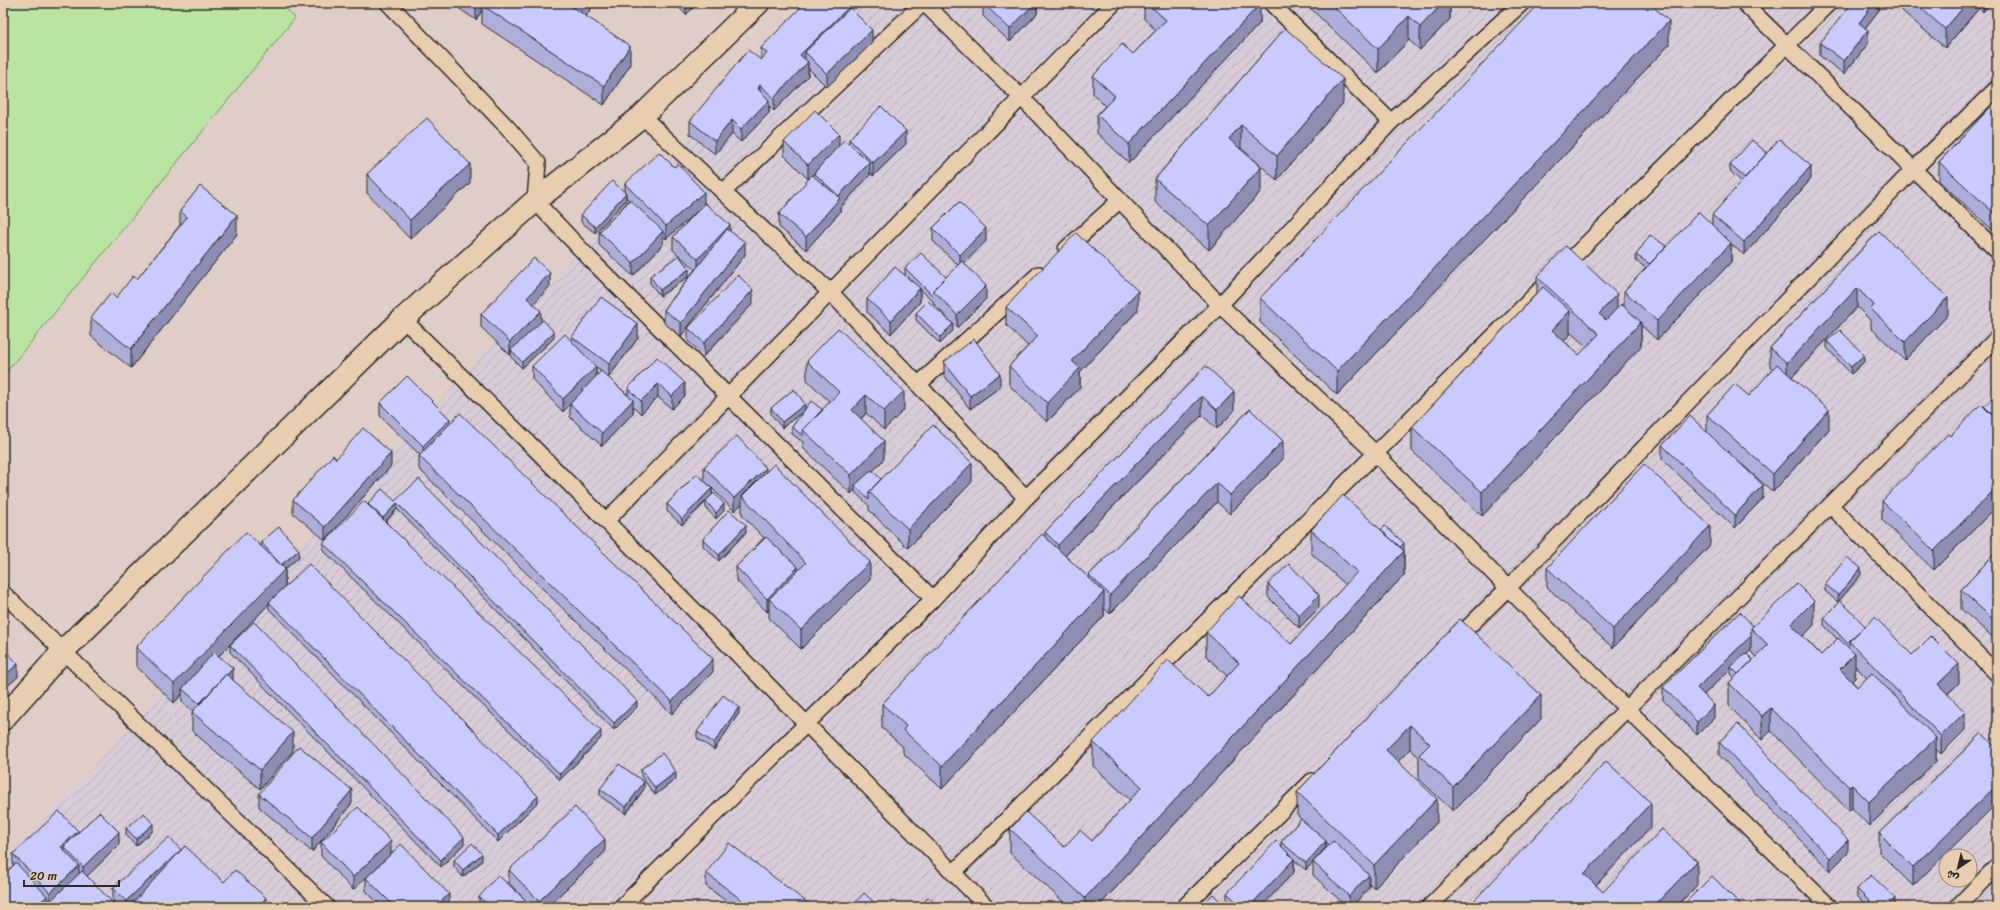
<svg xmlns="http://www.w3.org/2000/svg" width="2000" height="910" viewBox="0 0 2000 910" font-family="Sriracha,'Playpen Sans Arabic',sans-serif">
  <style>
    .industrial { fill: url(#industrial-furrows); fill-rule: evenodd }
    .grass { fill: #bae4a1; stroke: #728866 }
    .lines { fill: none; stroke-linecap: round; stroke-linejoin: round }
    .service-casing { stroke: #2b2b2b; stroke-width: 18 }
    .minor-casing { stroke: #2b2b2b; stroke-width: 25 }
    .service { stroke: #e8ceaf; stroke-width: 15 }
    .minor { stroke: #e8ceaf; stroke-width: 22 }
    .wall { fill: #adafda; stroke: #2b2b2b; fill-rule: evenodd }
    .shaded-wall { fill: #8d8eb2; stroke: #2b2b2b }
    .building { fill: #c9cbfe; stroke: #2b2b2b }
  </style>
  <defs>
    <pattern id="industrial-furrows" width="10" height="10" patternUnits="userSpaceOnUse"><rect width="10" height="10" fill="#d8ccd8"/><path d="M-1 1l2-2M0 10L10 0M9 11l2-2" fill="none" stroke="#baafba"/></pattern>
  </defs>
  <rect width="100%" height="100%" fill="#dfcdc7"/>
  <filter id="ink" filterUnits="userSpaceOnUse"><feTurbulence type="fractalNoise" baseFrequency=".025" numOctaves="2"/><feDisplacementMap in="SourceGraphic" scale="8" xChannelSelector="R" yChannelSelector="G"/><feConvolveMatrix kernelMatrix="1 2 1 2 8 2 1 2 1" color-interpolation-filters="sRGB"/></filter>
  <g filter="url(#ink)">
    <path class="industrial" d="M816,3H1997V907H3V862ZM1946,856H1970V880H1946Z"/>
    <path class="grass" d="M3,3H280L295,18L3,376Z"/>
    <g class="lines">
      <defs>
        <path id="service" d="M388,3L508,128L538,163L535,201L591,260L933,599
          M924,3L1022,98L1220,305L1375,453L1627,709L1830,907
          M1271,3L1391,122
          M1744,3L1997,251
          M642,116L831,293L1026,498
          M723,192L923,3
          M1066,249L1119,201
          M403,319L538,452L987,907
          M919,384L1039,274
          M1830,505L1997,674
          M606,521L1114,3
          M3,593L327,907
          M1454,641L1508,588L1913,170L1997,88
          M953,873L1829,3
          M621,907L933,599L1026,498L1220,305L1391,122L1522,3
          M1184,907L1312,781
          M1429,907L1997,338
          M1957,907L1997,866"/>
        <path id="minor" d="M3,719L63,651L403,319L535,201L642,116L758,3"/>
      </defs>
      <use href="#service" class="service-casing"/>
      <use href="#minor" class="minor-casing"/>
      <use href="#service" class="service"/>
      <use href="#minor" class="minor"/>
    </g>
    <path class="wall" d="M451,3H595L586,16L630,65L604,105L482,24V10L476,20Z
      M675,3H698L686,15Z
      M983,3H1037V14L1010,42L983,16Z
      M1144,3H1259L1260,23L1129,163L1097,133V115L1105,106L1093,94V76L1133,54L1156,30L1144,19Z
      M1305,3H1450V19L1420,50L1409,40L1378,73Z
      M1879,3V10L1865,28L1868,44L1844,74L1820,56V43Z
      M1893,3H1992L1983,12L1979,8L1945,48Z
      M852,10L872,43L827,87L808,68V76L774,111L769,106V113L741,142L732,134L715,154L690,134V121L761,59V48Z
      M1285,28L1343,103L1277,180L1241,148L1240,149L1261,191L1209,250L1155,202V179Z
      M1669,45L1337,395L1260,322V298Z
      M1997,100V234L1939,181V162Z
      M849,139L906,144L873,176L870,172V175L840,208V212L806,250L779,227V214L814,176V173L820,167L808,179L784,155V142L839,146L849,143Z
      M1767,153L1811,179L1744,255L1731,244V262L1657,340L1641,325V346L1482,516L1412,451V427L1537,293V277L1617,308L1624,307V291L1646,268L1636,261V255L1666,247L1712,225V215L1742,182L1730,171V165ZM1570,332L1587,347L1579,355L1564,341L1570,335Z
      M367,174L470,183L410,239L367,193Z
      M625,184L704,204L730,231L745,255L681,336L664,323V310L695,269L673,250V237L698,210L666,239L663,236V244L633,276L599,245V232L629,200L626,197V200L595,233L581,222V215L625,192Z
      M180,211L237,234L131,368L91,336V318L116,298L137,279L180,225Z
      M933,228L986,241L964,263L986,299L957,328L933,303V301L920,289V302L891,334L867,312V299L916,285L905,275V268L946,277L958,265L933,241Z
      M1879,231L1948,315L1905,360L1871,328V321L1857,307L1792,377L1829,429L1773,492L1738,461L1763,498L1735,528L1662,459V445L1707,432V415L1749,396L1773,369L1770,367V348Z
      M650,276H689L660,296L650,283Z
      M550,286L533,304L541,322L554,338L522,368L511,357V354L510,355L481,327V314Z
      M753,303L704,356L688,341V328Z
      M1006,307L1138,310L1080,372V387L1047,422L1009,385V366L1028,346L1006,325Z
      M916,313L953,331L940,344L916,320Z
      M572,337L638,338L609,377L604,374L628,395V388L657,357L685,396L672,409L658,397L641,414L633,406V413L602,446L570,417V405L563,412L532,379V366L572,341ZM596,368L601,371L596,376Z
      M1827,341L1864,362L1851,374L1827,348Z
      M807,361L904,410L884,430L866,413L861,419L884,459L873,471L881,479L972,482L908,548L869,510V506L855,492V490L851,494L803,448V442L792,434V427L804,411L782,428L771,414V408L805,410H823L830,402L807,380Z
      M944,362L1000,387L970,409L944,375Z
      M1206,366L1234,411L1217,429L1202,415L1065,556L1089,578V575L1250,409L1283,459L1230,514L1217,502L1110,614L1104,608V616L942,789L903,753V747L882,728V704L1045,537V532Z
      M1997,394V506L1934,570L1882,520V501L1950,436L1984,407V406Z
      M380,403L450,424L713,672L672,714L419,469V456L420,455L380,416Z
      M391,466L325,540L293,513V500Z
      M704,467L766,472L870,580L801,649L769,618V609L767,612L736,580V567L764,538L742,515V504L734,511L712,488V495L724,511L716,519L706,508V502L682,525L667,511V504L712,488L704,480Z
      M395,501L637,707L614,730L397,509L386,522L601,738L560,780L323,550V543L368,505V504Z
      M1311,530H1381L1404,550V575L1098,907H1069L1010,853V829L1064,847L1092,841L1130,800L1093,766V742L1208,697L1227,676L1206,656V632L1291,644L1346,585L1311,553Z
      M746,532L719,561L703,546V539Z
      M261,542L299,557L285,569V587L538,802L498,842L269,609V604L219,656L233,680L293,751L260,789L192,731V712L193,711L182,702V694L174,703L136,666V647L261,546Z
      M1710,545L1613,648L1547,587V568Z
      M1997,551V641L1961,609V590Z
      M1861,575L1838,602L1825,591V584Z
      M1268,584L1319,608L1299,628L1268,597Z
      M1824,618L1865,626L1912,655L1959,683L1948,694L1965,730L1941,754L1936,749V761L1869,826L1852,808L1849,811L1771,731L1762,740L1729,706V683L1735,678L1731,674V668L1704,694L1714,718L1697,735L1663,700V687L1753,626L1814,625L1803,636L1821,655L1837,639L1824,625ZM1751,649V652L1756,657L1753,660L1746,653ZM1855,666L1867,678L1857,687L1852,681L1855,678Z
      M1460,619L1541,719L1453,811L1419,779V757L1410,749L1398,761L1437,822L1374,889L1369,884V888L1351,907H1347L1313,875V862L1329,845L1326,842V847L1306,870L1294,860V872L1261,907H1228L1227,906V893L1281,846V842L1301,819L1297,815V792Z
      M230,645L464,844L441,867L230,652Z
      M739,713L714,750L697,738V732Z
      M1982,733L1913,886L1879,852V833Z
      M1719,742L1848,853L1830,871L1719,755Z
      M641,769L676,779L655,795L641,776Z
      M600,789H644L626,814L600,796Z
      M259,794L352,803L312,852L259,807Z
      M1651,827L1596,885L1603,892L1697,885L1676,907H1472V903Z
      M126,828L153,831L136,846L126,835Z
      M78,834L119,845L87,876L113,907H3L13,866V854Z
      M321,842L391,854L353,890L321,856Z
      M181,850L224,882L266,907H119L113,901V888Z
      M605,852L547,907H532L530,905V907H479V897L528,903L509,883V870Z
      M454,860L482,861L463,877L454,867Z
      M706,873L813,907H734L706,886Z
      M366,878L449,907H382L366,891Z
      M1857,889L1895,905L1893,907H1868L1857,896Z"/>
    <path class="shaded-wall" d="M476,3H488L482,5V10L476,20Z
      M586,3H595L577,28V15Z
      M686,3H698L686,15Z
      M1035,3H1037V14L1010,42V29Z
      M1443,3H1450V19L1420,50V27Z
      M1874,3H1879V10L1859,36V23Z
      M1967,3H1979V8L1945,48V29Z
      M1983,3H1992L1983,12Z
      M852,4V17L805,52V63L800,55Z
      M1260,4V23L1129,163V144Z
      M1409,16V40L1378,73V49Z
      M1669,21V45L1337,395V371Z
      M872,30V43L827,87V74Z
      M1868,30V44L1844,74V61Z
      M630,46V65L604,105V86Z
      M808,62V76L774,111V98Z
      M1343,79V103L1277,180V156Z
      M760,85V98L758,89Z
      M769,100V113L741,142V129Z
      M732,120V134L715,154V141Z
      M1241,125V148L1229,163V139Z
      M906,131V144L873,176V163Z
      M839,134V147L808,179V165Z
      M870,162V175L840,208V212L806,250V237L839,199V196Z
      M470,164V183L410,239V220Z
      M1811,166V179L1744,255V242Z
      M1261,167V191L1209,250V226Z
      M704,192V205L666,239V226Z
      M626,193V200L595,233V227Z
      M237,215V234L131,368V349Z
      M730,225V238L698,272V259Z
      M986,228V241L960,268V255Z
      M663,231V244L633,276V263Z
      M745,242V255L681,336V323Z
      M1731,243V262L1657,340V321Z
      M689,269V276L660,296V290Z
      M550,273V286L527,311V298Z
      M986,286V299L957,328V315Z
      M920,288V302L891,334V321Z
      M1857,288V307L1787,382V363Z
      M753,290V303L704,356V343Z
      M1138,291V310L1080,372V387L1047,422V403L1072,361Z
      M1617,294V318L1599,337V314Z
      M1948,297V315L1905,360V342Z
      M541,311V324L511,350V354L510,355V342Z
      M1570,311V335L1552,354V330Z
      M1641,322V346L1482,516V492Z
      M638,324V338L609,377V364Z
      M953,324V331L940,344V337Z
      M554,332V338L522,368V362Z
      M1864,355V362L1851,374V367Z
      M596,367V380L570,404V405L563,412V399Z
      M1000,374V387L970,409V396Z
      M685,383V396L672,409V396Z
      M658,384V397L641,414V401Z
      M904,391V410L884,430V411Z
      M1234,392V411L1217,429V410Z
      M866,395V413L852,428V410Z
      M1202,396V415L1058,563V545Z
      M633,400V413L602,446V433Z
      M805,404V410L782,428V422Z
      M1829,410V429L1773,492V474Z
      M450,419V432L423,459V446Z
      M884,441V459L858,488L855,485V490L851,494V475Z
      M1283,441V459L1230,514V495Z
      M391,453V466L325,540V527Z
      M972,463V482L908,548V529Z
      M766,468V481L742,496V504L734,511V498Z
      M1217,483V502L1110,614V595Z
      M1763,485V498L1735,528V515Z
      M1997,487V506L1934,570V551Z
      M712,488V495L682,525V519Z
      M397,503V509L383,524V518Z
      M724,504V511L716,519V513Z
      M746,525V532L719,561V555Z
      M1710,526V545L1613,648V629Z
      M1404,543V550L1395,559V552Z
      M299,550V557L285,569V587L269,602V604L185,691L182,689V694L174,703V684L281,565Z
      M1404,551V575L1098,907H1085V898Z
      M870,562V580L801,649V630Z
      M798,567V580L769,599V609L767,612V599Z
      M1861,568V575L1838,602V595Z
      M1104,592V616L942,789V766Z
      M1319,595V608L1299,628V615Z
      M1814,601V625L1791,648V624Z
      M1751,636V649L1697,701V688Z
      M1855,654V678L1840,692V669Z
      M713,659V672L672,714V701Z
      M18,664V677L3,690V677Z
      M1959,664V683L1938,703V684Z
      M233,668V681L202,705Z
      M1541,695V719L1453,811V787Z
      M637,701V707L614,730V723Z
      M1714,705V718L1697,735V722Z
      M739,707V713L714,750V743Z
      M1771,708V731L1762,740V716Z
      M1965,712V730L1941,754V736Z
      M1410,725V749L1386,774V750Z
      M601,731V738L560,780V774Z
      M293,732V751L260,789V770Z
      M1936,738V761L1869,826V802Z
      M676,772V779L655,795V788Z
      M644,782V789L626,814V807Z
      M1852,785V808L1849,811V787Z
      M1997,785V803L1913,886V867Z
      M352,790V803L312,852V838Z
      M538,796V802L498,842V835Z
      M1437,799V822L1374,889V865Z
      M1651,803V827L1584,898V874Z
      M153,824V831L136,846V839Z
      M78,831V844L64,847V857L61,847Z
      M119,832V845L83,880V867Z
      M464,837V844L441,867V860Z
      M605,839V852L547,907H539V901Z
      M1848,840V853L1830,871V858Z
      M391,841V854L353,890V877Z
      M1326,841V847L1306,870V863Z
      M181,850V863L130,906V907H126V901Z
      M482,854V861L463,877V870Z
      M1294,859V872L1261,907H1249Z
      M1697,861V885L1676,907H1653Z
      M79,866V879L50,906V893Z
      M1369,875V888L1351,907H1349V896Z
      M449,894V907H435Z
      M47,896V907H35Z
      M266,898V907H257Z
      M1895,898V905L1893,907H1886Z
      M113,903V907H109Z"/>
    <path class="building" d="M484,3H567L630,46L604,86L482,5Z
      M567,3H586L579,12Z
      M805,3H851L852,4L800,55L808,62L774,98L760,85L758,89L769,100L741,129L732,120L715,141L690,121L748,50L761,60L767,53L761,48Z
      M983,3H1035L1010,29Z
      M1147,3H1259L1260,4L1129,144L1097,115L1115,96L1093,76L1122,44L1133,54L1166,20Z
      M1330,3H1443L1420,27L1409,16L1378,49Z
      M1540,3H1649L1669,21L1337,371L1260,298Z
      M1852,3H1874L1859,23L1868,30L1844,61L1820,43Z
      M1915,3H1967L1945,29Z
      M850,8L872,30L827,74L805,52Z
      M1285,28L1343,79L1277,156L1241,125L1229,139L1261,167L1209,226L1155,179Z
      M1997,100V216L1939,162Z
      M881,106L906,131L873,163L849,139Z
      M815,110L839,134L808,165L784,142Z
      M427,118L470,164L410,220L367,174Z
      M1779,139L1811,166L1744,242L1712,215Z
      M844,140L870,162L839,196L814,173Z
      M1752,140L1767,153L1745,178L1730,165Z
      M659,152L674,167L678,164L704,192L666,226L625,184Z
      M812,175L840,198L806,237L779,214Z
      M612,181L626,193L595,227L581,215Z
      M200,186L237,215L131,349L91,318L111,293L116,298L133,276L137,279L187,217L180,211Z
      M630,200L663,231L633,263L599,232Z
      M959,202L986,228L960,255L933,228Z
      M705,203L730,225L698,259L673,237Z
      M1699,212L1731,243L1657,321L1624,291Z
      M727,229L745,242L681,323L664,310Z
      M1879,231L1948,297L1905,342L1871,309L1874,305L1857,288L1787,363L1770,348Z
      M1076,233L1138,291L1072,361L1080,368L1047,403L1009,366L1038,336L1006,307Z
      M1650,235L1666,246L1650,264L1636,255Z
      M1566,246L1617,294L1599,314L1606,320L1621,304L1641,322L1482,492L1412,427L1543,287L1570,311L1552,330L1579,355L1599,334L1537,277Z
      M921,253L946,277L933,290L932,295L905,268Z
      M679,255L689,269L660,290L650,276Z
      M534,258L550,273L527,298L541,311L510,342L481,314Z
      M962,261L986,286L957,315L933,290Z
      M895,267L920,288L891,321L867,299Z
      M738,275L753,290L704,343L688,328Z
      M601,297L638,324L609,364L572,337Z
      M928,301L953,324L940,337L916,313Z
      M543,320L554,332L522,362L511,350Z
      M838,328L904,391L884,411L866,395L852,410L884,441L851,475L803,430L839,392L807,361Z
      M1840,330L1864,355L1851,367L1827,341Z
      M565,334L596,367L563,399L532,366Z
      M974,339L1000,374L970,396L944,362Z
      M657,357L685,383L672,396L658,384L641,401L628,388Z
      M1777,364L1829,410L1773,474L1707,415L1735,384L1749,396Z
      M1206,366L1234,392L1217,410L1202,396L1058,545L1045,532Z
      M601,371L633,400L602,433L570,404Z
      M407,376L450,419L423,446L380,403Z
      M794,389L805,404L782,422L771,408Z
      M1997,394V419L1984,406Z
      M811,401L823,410L803,430V436L792,427Z
      M1981,404L1997,420V487L1934,551L1882,501L1948,434L1950,436Z
      M1250,409L1283,441L1230,495L1217,483L1110,595L1089,575Z
      M460,413L713,659L672,701L419,456Z
      M1690,416L1763,485L1735,515L1662,445Z
      M933,425L972,463L908,529L869,492Z
      M363,428L391,453L325,527L293,500L333,455L336,459Z
      M737,436L766,468L734,498L704,467Z
      M774,464L870,562L801,630L769,599L806,563L742,496Z
      M1644,464L1710,526L1613,629L1547,568Z
      M872,470L881,479L869,492V500L855,485Z
      M697,474L712,488L682,519L667,504Z
      M419,479L637,701L614,723L397,503L383,518L368,504L382,489L395,501Z
      M714,493L724,504L716,513L706,501Z
      M1343,495L1404,551L1085,898L1010,829L1026,812L1064,847L1080,830L1092,841L1142,787L1093,742L1168,660L1208,697L1239,663L1206,632L1239,596L1291,644L1357,572L1311,530Z
      M364,501L601,731L560,774L323,543Z
      M729,510L746,525L719,555L703,539Z
      M1385,526L1404,543L1400,547L1381,530Z
      M279,527L299,550L281,565L261,542Z
      M246,532L285,569L174,684L136,647Z
      M1042,534L1104,592L942,766L903,730L906,726L882,704Z
      M766,537L798,567L767,599L736,567Z
      M1997,551V623L1961,590Z
      M1847,557L1861,568L1838,595L1825,584Z
      M309,564L538,796L498,835L269,602Z
      M1289,564L1319,595L1299,615L1268,584Z
      M1797,584L1814,601L1791,624L1821,655L1838,638L1855,654L1840,669L1857,687L1872,673L1936,738L1869,802L1852,785L1849,787L1771,708L1762,716L1729,683L1768,645L1751,628Z
      M1841,601L1865,626L1849,641V645L1824,618Z
      M1740,612L1753,626L1751,628V636L1697,688L1714,705L1697,722L1663,687Z
      M1875,617L1912,655L1931,636L1959,664L1938,684L1965,712L1941,736L1849,641Z
      M1460,619L1541,695L1453,787L1419,755L1430,744L1410,725L1386,750L1437,799L1374,865L1297,792Z
      M254,622L464,837L441,860L230,645Z
      M3,648L18,664L3,677Z
      M214,652L233,668L227,675L226,674L200,704L182,689Z
      M1746,653L1753,660L1738,674L1731,667Z
      M226,674L293,732L260,770L192,712Z
      M723,695L739,707L714,743L697,732Z
      M1738,724L1848,840L1830,858L1719,742Z
      M1982,733L1997,749V785L1913,867L1879,833Z
      M299,746L352,790L312,838L259,794Z
      M662,753L676,772L655,788L641,769Z
      M1606,761L1651,803L1584,874L1603,892L1662,829L1697,861L1653,907H1477L1472,903Z
      M619,764L644,782L626,807L600,789Z
      M358,807L391,841L353,877L321,842Z
      M575,807L605,839L539,901L509,870Z
      M59,811L78,831L61,847L79,866L50,893L13,854Z
      M99,812L119,832L83,867L64,847Z
      M144,813L153,824L136,839L126,828Z
      M1301,819L1326,841L1306,863L1281,842Z
      M169,837L181,850L126,901L113,888Z
      M1276,841L1294,859L1249,907H1242L1227,893Z
      M1333,841L1369,875L1349,896L1313,862Z
      M472,843L482,854L463,870L454,860Z
      M729,843L813,907H751L706,873Z
      M401,844L449,894L435,907H395L366,878Z
      M185,846L224,882L235,870L266,898L257,907H131L130,906Z
      M16,863L47,896L35,907H3V876Z
      M82,871L113,903L109,907H44Z
      M498,875L530,904L528,907H490L479,897Z
      M1871,875L1895,898L1886,907H1875L1857,889Z
      M1712,876L1740,904L1737,907H1687L1684,904Z
      M864,893L879,907H851Z
      M1213,894L1226,907H1200Z
      M928,897L940,907H920Z
      M1319,904L1322,907H1315Z"/>
  </g>
  <rect width="2000" height="910" fill="none" stroke="#e8ceaf" stroke-width="16"/>
  <rect x="8" y="8" width="1984" height="894" fill="none" stroke="#2b2b2b" stroke-width="1.5" filter="url(#ink)"/>
  <g transform="translate(1958 868) rotate(215)"><circle r="19" fill="#e8ceaf" stroke="#9c8d7a"/>
  <path d="M0-3L7 15L0 10L-7 15Z" fill="#2b2b2b"/>
  <text y="-6" font-size="11" font-weight="bold" text-anchor="middle" fill="#2b2b2b">ش</text>
  </g>
  <path d="M24 880v6h95v-6" fill="none" stroke="#2b2b2b" stroke-width="2"/>
  <text x="30" y="880" font-size="12" fill="#2b2b2b" stroke="#e8ceaf" stroke-width="3" paint-order="stroke">20 m</text>
</svg>
